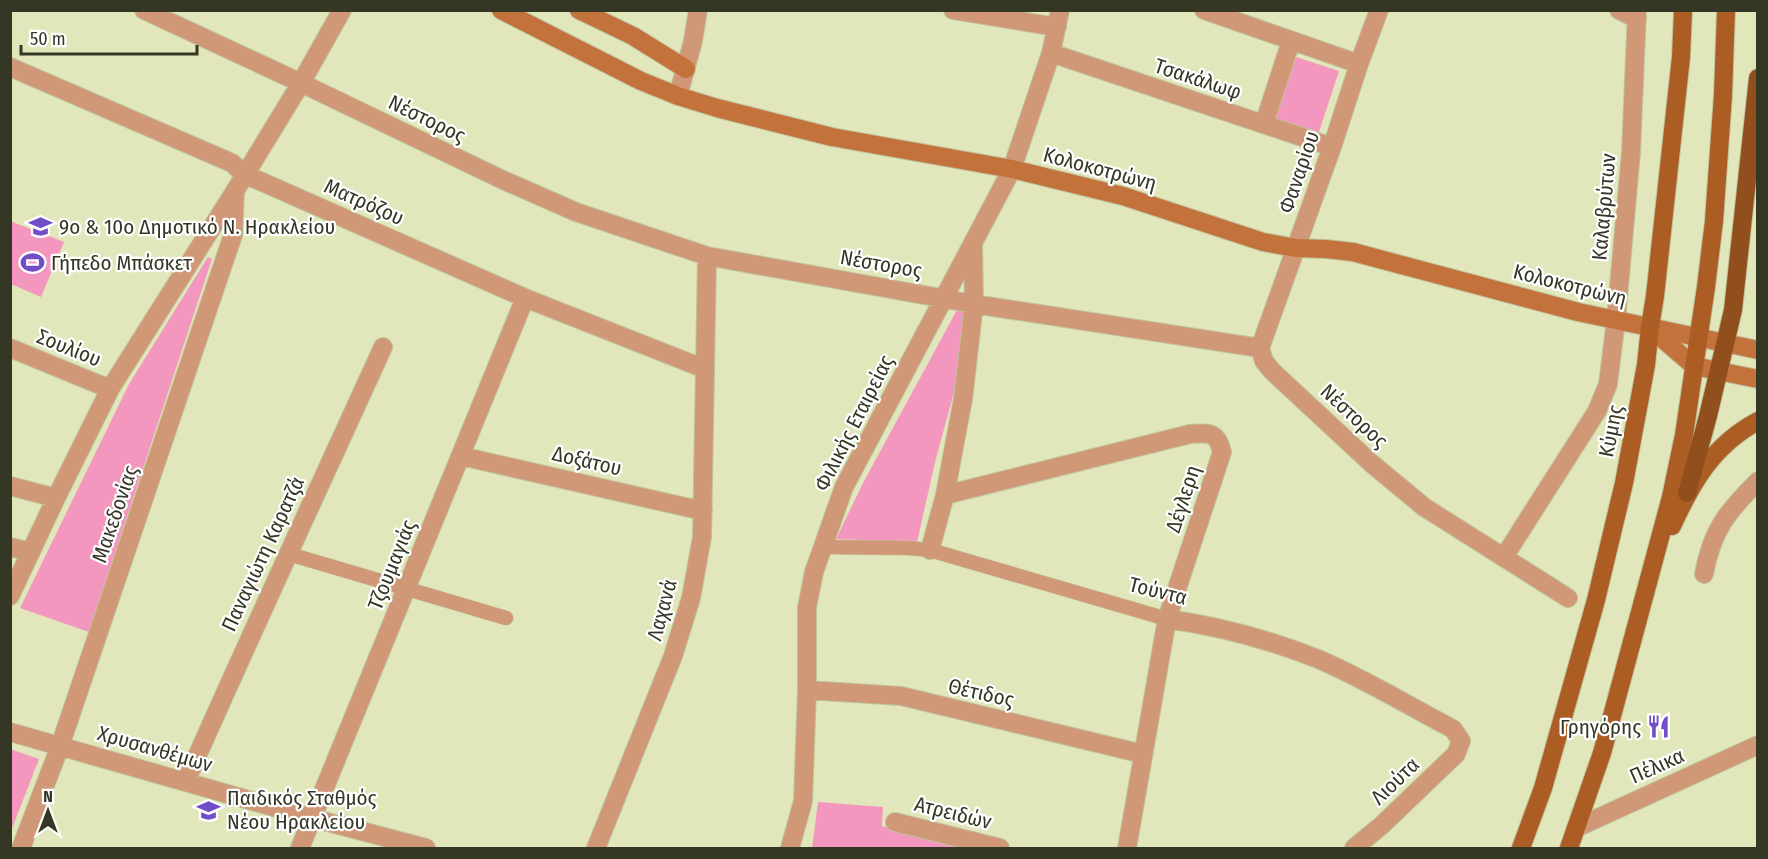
<svg xmlns="http://www.w3.org/2000/svg" width="1768" height="859" viewBox="0 0 1768 859" font-family="'Fira Sans Condensed',sans-serif">
  <style>
    .green { fill: #f397bf }
    .lines { fill: none; stroke-linecap: round; stroke-linejoin: round }
    .lane-casing { stroke: #bfc39d; stroke-width: 15 }
    .street-casing { stroke: #bfc39d; stroke-width: 20 }
    .secondary-casing { stroke: #bfc39d; stroke-width: 20 }
    .primary-casing { stroke: #bfc39d; stroke-width: 20 }
    .highway-casing { stroke: #bfc39d; stroke-width: 20 }
    .lane { stroke: #d09876; stroke-width: 14 }
    .street { stroke: #d09876; stroke-width: 18 }
    .secondary { stroke: #c3723b; stroke-width: 18 }
    .primary { stroke: #ac5d24; stroke-width: 18 }
    .highway { stroke: #924f1e; stroke-width: 18 }
    .labels { text-anchor: middle; dominant-baseline: central; stroke-width: 4.5; stroke-linejoin: round; paint-order: stroke }
    .street-label { font-size: 21px; fill: #353725; stroke: #fff }
    .poi-label { font-size: 21px; fill: #353725; stroke: #fff; text-anchor: start }
  </style>
  <rect width="100%" height="100%" fill="#e2e6bb"/>
  <path class="green" d="M1293,56L1339,71L1318,135L1272,120Z
    M10,221L64,242L41,297L11,284Z
    M208,257L212,259L89,632L20,608L129,384Z
    M958,308L976,312L935,462L917,542L836,539L863,483Z
    M10,749L39,759L11,831H10Z
    M818,802L883,807L882,826L972,848H812Z"/>
  <g class="lines">
    <defs>
      <path id="lane" d="M823,547L908,548L930,550L1167,619
        M289,554L506,618"/>
      <path id="street" d="M144,10L301,83L503,180L576,212L707,256L974,304L1260,348
        M953,10L1057,27
        M1204,10L1359,64
        M1619,10L1637,19
        M1051,53L1332,147
        M10,67L232,163L244,174L525,298L705,369
        M678,96L693,41L698,10
        M1264,124L1291,41
        M10,348L110,389
        M1260,348L1264,361L1272,371L1371,463L1424,507L1568,598
        M1260,348L1332,147L1359,64L1379,10
        M461,456L703,511
        M10,486L56,498
        M945,495L1190,434C1209,433 1217,431 1222,452L1167,619L1127,848
        M10,547L31,552
        M930,550L945,495L963,399L974,304L973,245
        M1504,557L1597,411L1608,384L1616,320L1631,152L1637,10
        M1704,574C1712,530 1727,512 1758,481
        M10,596L56,498L110,389L235,191L301,83L342,10
        M1167,619C1218,626 1270,640 1318,659C1363,678 1409,706 1453,729L1461,741L1456,754L1382,825L1354,848
        M807,690L901,696L1143,754
        M10,732L312,818L426,848
        M186,781C250,636 317,492 383,347
        M895,822L1000,848
        M1576,828L1758,745
        M21,848L60,746L233,235L235,191
        M300,848L525,298
        M596,848L673,656L691,598L702,537L707,256
        M790,848L803,801L807,690V607L814,572L844,487L1012,169L1051,53L1060,10"/>
      <path id="secondary" d="M501,10L641,81L678,96L717,108L832,137L1012,169L1123,196L1263,242L1296,248L1326,249L1353,252L1578,312L1758,350
        M579,10L633,36L686,69
        M1651,329L1694,366L1758,379"/>
      <path id="primary" d="M1672,526C1692,482 1713,445 1758,421
        M1521,848L1543,788L1596,600L1624,483L1646,365L1650,327L1655,296L1681,57L1683,10
        M1569,848L1602,753L1671,497L1684,435L1706,287L1714,221L1723,95L1726,10"/>
      <path id="highway" d="M1687,493L1708,416L1733,310L1758,78"/>
    </defs>
    <use href="#lane" class="lane-casing"/>
    <use href="#street" class="street-casing"/>
    <use href="#secondary" class="secondary-casing"/>
    <use href="#primary" class="primary-casing"/>
    <use href="#highway" class="highway-casing"/>
    <use href="#lane" class="lane"/>
    <use href="#street" class="street"/>
    <use href="#secondary" class="secondary"/>
    <use href="#primary" class="primary"/>
    <use href="#highway" class="highway"/>
  </g>
  <defs>
    <symbol id="school-bare" viewBox="-9 -9 18 18"><path d="M0-5L7-2L0 1L-7-2ZM-4 1L0 2.5L4 1V4Q0 6-4 4Z" fill="#714ec7" stroke="#fff" stroke-width="2.5" paint-order="stroke"/></symbol>
    <symbol id="stadium-bare" viewBox="-9 -9 18 18"><path d="M0-5a6.5 5 0 1 0 0 10a6.5 5 0 1 0 0-10ZM-3.5-1.8h7v3.6h-7Z" fill="#714ec7" stroke="#fff" stroke-width="2.5" paint-order="stroke"/></symbol>
    <symbol id="restaurant-bare" viewBox="-9 -9 18 18"><path d="M-5-6h1v4h1v-4h1v4h1v-4h1v5L-1.5 .5V6h-2V.5L-5-1ZM5-6V6H3V1.5H1.5Q1.5-4 5-6Z" fill="#714ec7" stroke="#fff" stroke-width="2.5" paint-order="stroke"/></symbol>
  </defs>
  <g fill-rule="evenodd">
    <use href="#school-bare" x="24" y="210" width="33" height="33"/>
    <use href="#stadium-bare" x="16" y="246" width="33" height="33"/>
    <use href="#restaurant-bare" x="1642" y="710" width="33" height="33"/>
    <use href="#school-bare" x="192" y="794" width="33" height="33"/>
  </g>
  <g class="labels">
    <g class="street-label">
      <text transform="translate(1198 79) rotate(18)">Τσακάλωφ</text>
      <text transform="translate(427 119) rotate(26)">Νέστορος</text>
      <text transform="translate(1100 169) rotate(15)">Κολοκοτρώνη</text>
      <text transform="translate(1299 172) rotate(-71)">Φαναρίου</text>
      <text transform="translate(364 202) rotate(24)">Ματρόζου</text>
      <text transform="translate(1604 207) rotate(-85)">Καλαβρύτων</text>
      <text transform="translate(881 264) rotate(10)">Νέστορος</text>
      <text transform="translate(1570 285) rotate(14)">Κολοκοτρώνη</text>
      <text transform="translate(69 348) rotate(22)">Σουλίου</text>
      <text transform="translate(1354 416) rotate(43)">Νέστορος</text>
      <text transform="translate(854 423) rotate(-63)">Φιλικής Εταιρείας</text>
      <text transform="translate(1611 431) rotate(-79)">Κύμης</text>
      <text transform="translate(587 461) rotate(13)">Δοξάτου</text>
      <text transform="translate(1183 499) rotate(-72)">Δέγλερη</text>
      <text transform="translate(115 514) rotate(-71)">Μακεδονίας</text>
      <text transform="translate(263 554) rotate(-65)">Παναγιώτη Καρατζά</text>
      <text transform="translate(392 565) rotate(-68)">Τζουμαγιάς</text>
      <text transform="translate(1158 591) rotate(14)">Τούντα</text>
      <text transform="translate(662 610) rotate(-75)">Λαχανά</text>
      <text transform="translate(981 693) rotate(13)">Θέτιδος</text>
      <text transform="translate(155 749) rotate(16)">Χρυσανθέμων</text>
      <text transform="translate(1657 766) rotate(-24)">Πέλικα</text>
      <text transform="translate(1395 781) rotate(-44)">Λιούτα</text>
      <text transform="translate(953 813) rotate(14)">Ατρειδών</text>
    </g>
    <g class="poi-label">
      <text x="59" y="227">9ο &amp; 10ο Δημοτικό Ν. Ηρακλείου</text>
      <text x="51" y="263">Γήπεδο Μπάσκετ</text>
      <text x="1641" y="727" text-anchor="end">Γρηγόρης</text>
      <text x="227" y="798">Παιδικός Σταθμός<tspan x="227" dy="24">Νέου Ηρακλείου</tspan></text>
    </g>
  </g>
  <rect width="1768" height="859" fill="none" stroke="#353725" stroke-width="24"/>
  <g transform="translate(48 811)" stroke="#ffffff" stroke-width="4.5" paint-order="stroke">
  <path d="M0-4.5L10 22L0 15L-10 22Z" fill="#353725"/>
  <text y="-9" font-size="16" font-weight="bold" text-anchor="middle" fill="#353725">N</text>
  </g>
  <path d="M21 45v9h176v-9" fill="none" stroke="#353725" stroke-width="3"/>
  <text x="30" y="45" font-size="18" fill="#353725" stroke="#ffffff" stroke-width="4.5" paint-order="stroke">50 m</text>
</svg>
